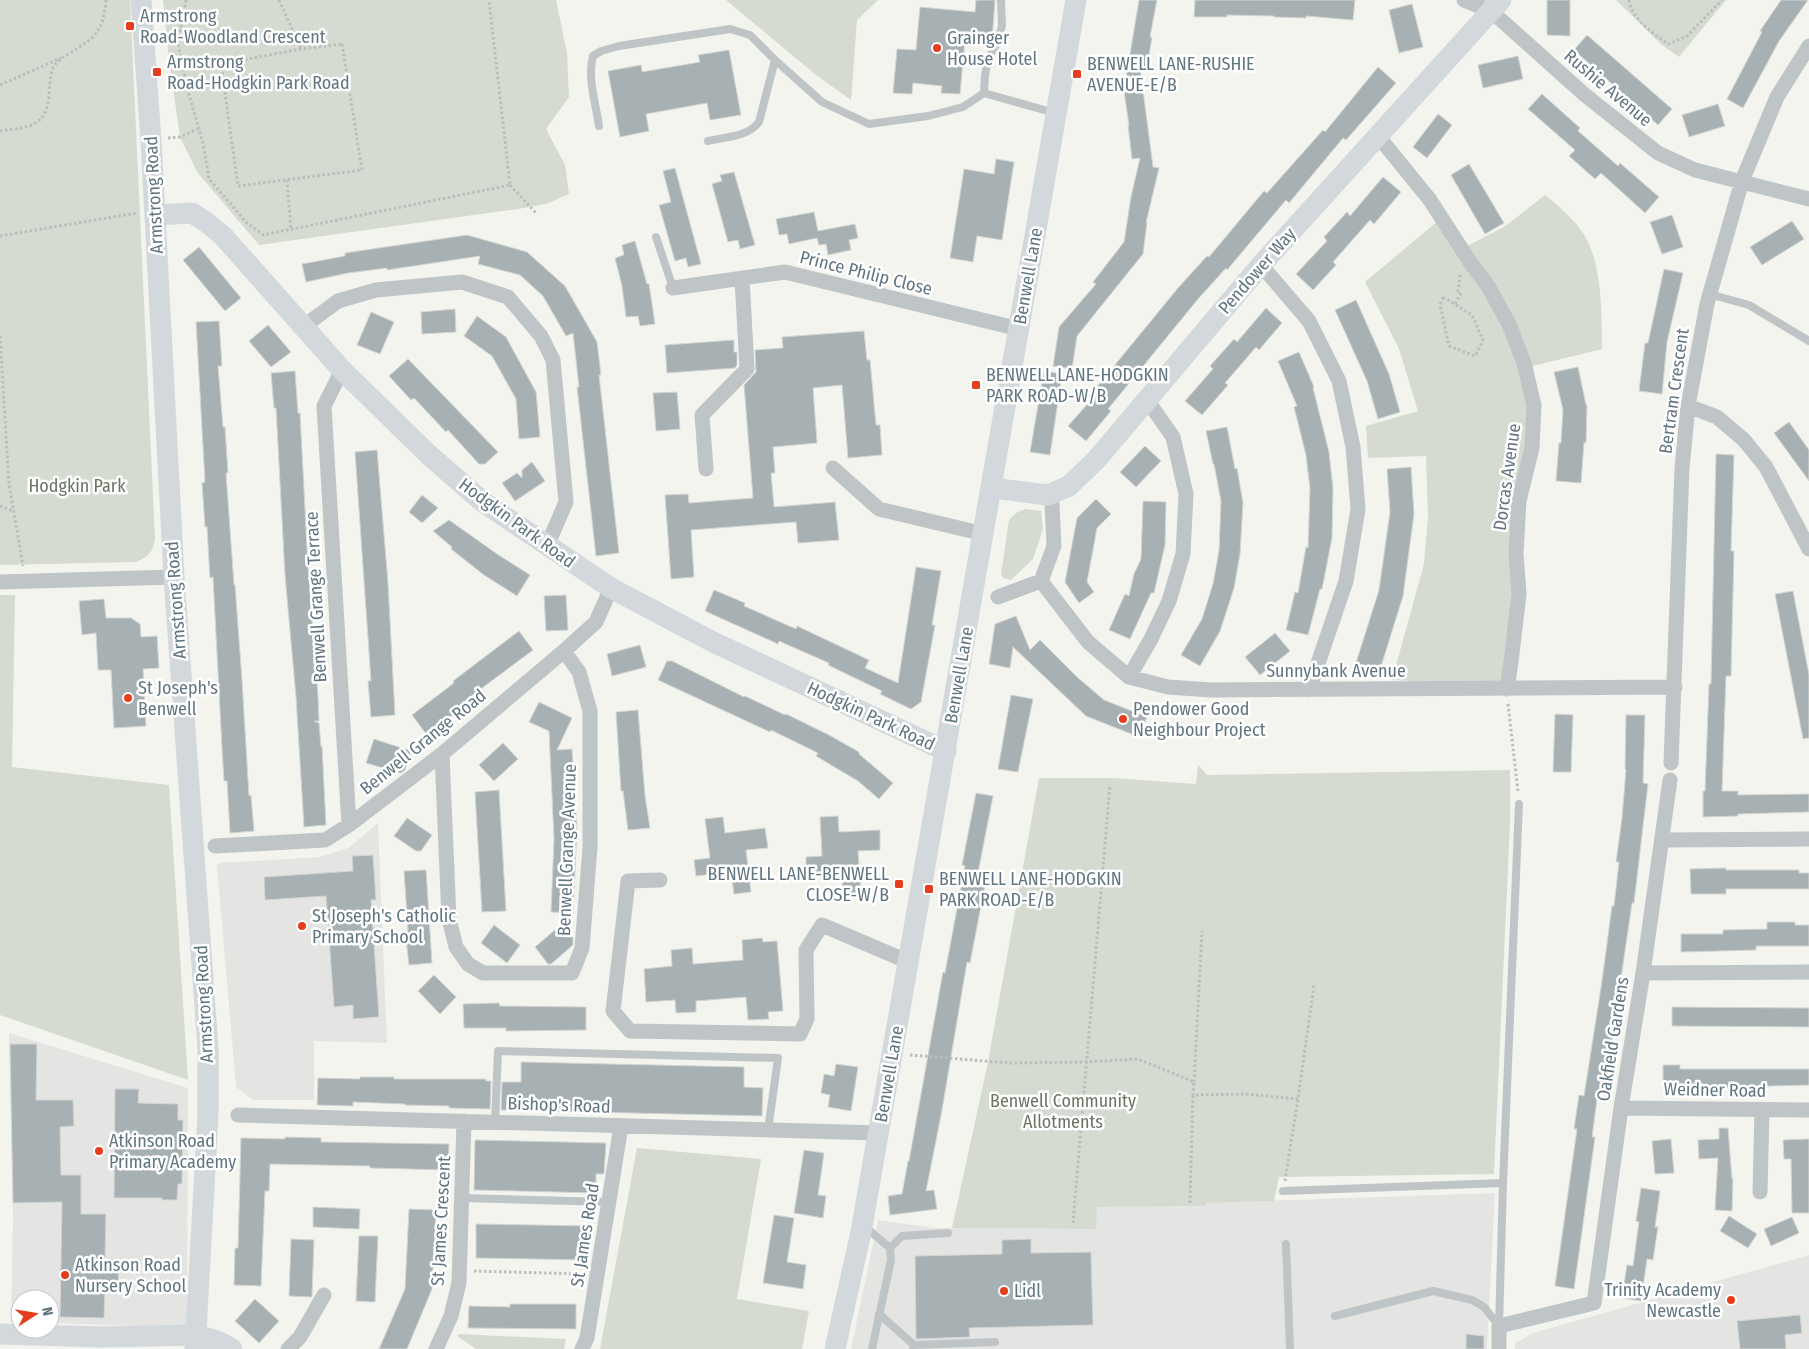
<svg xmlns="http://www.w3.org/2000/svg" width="1809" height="1349" viewBox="0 0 1809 1349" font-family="'Fira Sans Condensed',sans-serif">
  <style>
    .built { fill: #e4e5e3 }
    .green { fill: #d5dbd0 }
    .building { fill: #a7b1b4; stroke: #d5d5d2 }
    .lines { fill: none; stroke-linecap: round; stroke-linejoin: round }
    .path { stroke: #bbbdbf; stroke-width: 3; stroke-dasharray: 2.5 2.5; stroke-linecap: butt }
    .lane { stroke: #bfc4c6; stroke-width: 8 }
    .street { stroke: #bfc4c6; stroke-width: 15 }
    .secondary { stroke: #d2d8db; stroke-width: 21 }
    .poi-dot { fill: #e63e1d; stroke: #fff; stroke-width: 2 }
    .labels { text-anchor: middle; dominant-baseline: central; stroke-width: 5; stroke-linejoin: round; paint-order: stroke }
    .poi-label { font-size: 18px; fill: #627681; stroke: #fff; text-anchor: start }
    .street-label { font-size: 18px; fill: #627681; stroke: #fff }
    .park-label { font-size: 18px; fill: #677861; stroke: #fff }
  </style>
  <rect width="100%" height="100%" fill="#f4f4ef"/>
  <path class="built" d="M378,823L387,1043L314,1041V1100H253L236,1087L217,866L219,863L320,857L348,848Z
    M9,1033L188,1088L187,1328L50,1323V1299H20V1322H11L13,1221Z
    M1495,1193L1487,1349H851L878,1220L934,1228L1095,1229L1097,1207L1205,1206L1206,1203Z
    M1809,1255V1349H1515V1343L1533,1333Z"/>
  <path class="green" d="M0,0H130L155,539C153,551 149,557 136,562L0,565Z
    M163,0H556L567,53L569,97L546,129L565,165L569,194L546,204L518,209L259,245L197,172L180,137L169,60Z
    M726,0H878L857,20L851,100L816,75Z
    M1616,0H1726L1679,57L1662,45Z
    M1545,195C1560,207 1575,220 1585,236C1602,265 1602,316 1602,349L1521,369L1531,403L1514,595L1503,686L1392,680L1424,564L1428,517L1426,456L1368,458L1366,426L1418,411L1399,349L1365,282L1439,220L1460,250L1507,225Z
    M1025,509L1041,511L1043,529L1033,559L1011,580L1003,578L1001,574L1009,520L1016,513Z
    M0,595H15L12,767L169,785L188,1080L0,1015Z
    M1198,765L1207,775L1510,770V823L1494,1174L1279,1177L1274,1201L1206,1203V1206L1097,1207L1096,1229L952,1228L988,1062L1039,778H1114L1196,784Z
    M637,1148L761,1159L737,1299L809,1311L802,1349H600Z
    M459,1334L566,1339L564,1349H476L457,1336Z"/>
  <path class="building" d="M976,0H995L992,41L991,43L965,40L960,94L941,93L942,86L913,83L912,94L893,93L897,49L916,50L920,7L975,12Z
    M1139,0H1157L1150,37H1152L1147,68L1140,67L1153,167L1159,168L1146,223H1147L1143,254L1077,336L1072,369L1053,366L1059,327L1096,284L1093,282L1124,242L1131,197L1140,158L1132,159L1128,125H1129L1122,78H1126Z
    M1195,0H1355L1353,20L1306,16V18L1274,17V16L1227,15V17H1194Z
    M1547,0H1570V36L1547,35Z
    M1781,0H1808L1779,41L1743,108L1727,99L1762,32L1760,31Z
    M1412,4L1423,47L1399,53L1389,10Z
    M1587,35L1672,109L1658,125L1574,50Z
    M729,50L741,115L710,120L707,103L646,114L649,131L620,137L608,71L641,65L642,72L700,62L698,55Z
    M1518,56L1523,79L1483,88L1478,65Z
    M1378,67L1396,83L1346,140L1343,138L1289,203L1286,200L1227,270L1226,268L1198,299L1108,409L1111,411L1086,441L1068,426L1099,391L1096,388L1178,288L1207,256L1209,257L1264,191L1267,193L1323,130L1325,132Z
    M1542,94L1580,128L1578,131L1618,166L1620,163L1659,197L1645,213L1601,173L1595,179L1569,156L1575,150L1528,109Z
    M1718,104L1725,126L1689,137L1682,115Z
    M1438,114L1452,125L1427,158L1413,147Z
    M996,159L1014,162L1002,240L977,236L973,262L950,258L964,169L994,174Z
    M1469,164L1504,223L1485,234L1451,175Z
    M675,168L701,264L688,267L686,258L675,261L659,205L671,202L663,171Z
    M734,172L755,245L740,249L738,240L728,242L712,184L722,181L720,175Z
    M1383,177L1401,192L1374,224L1370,220L1333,262L1336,265L1313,290L1296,274L1327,241L1324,237L1347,212L1350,216Z
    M814,212L818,231L855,224L858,238L849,240L851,250L828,255L826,244L819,245L817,238L789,244L787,234L779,235L776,219Z
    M1672,215L1683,247L1662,254L1650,222Z
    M1792,221L1804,239L1762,265L1750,247Z
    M467,235L527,252L565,286L597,342L601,375H599L619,553L596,556L577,387H579L573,333L566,336L543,296L520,275L478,264L480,256L387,270V268L348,273L306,282L302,264L345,256V253Z
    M635,241L647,284H649L655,324L640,326L638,316L626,317L622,286L615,258L624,255L622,245Z
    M199,247L241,298L225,311L183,260Z
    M1664,269L1683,273L1667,342L1662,394L1639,391L1645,343H1648Z
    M1356,300L1389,374L1400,412L1378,419L1367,381L1335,310Z
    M1266,308L1282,323L1259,350L1256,347L1225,383L1228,385L1202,415L1185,401L1213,369L1210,366L1234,339L1237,342Z
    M455,309L456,332L422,334L421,312Z
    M371,312L394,322L380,354L357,345Z
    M477,316L506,337L536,392L540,437L519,439L516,399L492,356L464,336Z
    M219,321L222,366H218L223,427H225L228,473H226L234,585H235L242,680L249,796L251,795L254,831L230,833L227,781H224L222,748L213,577L210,578L207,527H205L202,483L205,482L196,322Z
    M268,325L291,352L271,367L249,341Z
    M864,331L867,360H870L876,425H880L882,455L848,458L842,385L813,388L817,443L773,447L775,473H771L774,507L835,502L839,540L798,543L796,522L691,530L694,577L671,579L665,495L688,494L689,503L753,498L744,385L756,372L755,350L783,348L782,337Z
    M734,340V352H737V365L735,368L667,373L665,345Z
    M1299,352L1314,387L1313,388L1329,452L1333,489L1332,538L1322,589H1320L1308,635L1286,630L1295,592L1298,593L1306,547L1308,548L1310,489L1306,455L1294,407L1297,406L1278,361Z
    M408,359L498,452L485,464H479L448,430L446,432L414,398L411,400L389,376Z
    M1578,367L1586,405H1587L1586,443L1584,442L1581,483L1556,481L1559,443H1561L1563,410L1554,372Z
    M295,371L298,413H300L308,566L318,696L319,721H314L319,723L321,747L322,746L326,825L304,827L296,697L285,575L276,408H274L271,373Z
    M1044,371L1062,374L1050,455L1030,452Z
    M677,392L680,429L656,431L653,393Z
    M1789,422L1809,450V481L1774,433Z
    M1227,427L1235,469L1237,468L1243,503L1240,554L1234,588L1220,631L1200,666L1181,655L1202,619L1213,584L1219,551L1221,501L1214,464H1213L1206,431Z
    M1145,446L1161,461L1136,487L1120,472Z
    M377,450L388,583L395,715L371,717L368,681H371L355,452Z
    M1716,454L1734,455L1731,551H1734L1731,676H1726L1722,791H1738V795L1809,794V812L1738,814V816L1703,817V791H1705L1709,684H1711Z
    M532,462L545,481L515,501L502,483L517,473L522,478V470Z
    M1411,467L1414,514L1403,596L1379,673L1355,666L1379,590L1390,512L1387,469Z
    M422,495L438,508L422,523L409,512Z
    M1096,499L1111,514L1097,528L1087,582L1094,592L1079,603L1065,582L1077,518Z
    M1143,501L1166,502L1165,545L1154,593H1151L1130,639L1109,630L1125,594L1129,596L1134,574L1141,559Z
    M449,520L497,554L530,575L517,596L484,575L451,549L452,547L433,531Z
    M916,567L941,571L932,625H935L921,702L911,709L880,694L882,691L828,665L829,663L779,641L778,644L705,611L714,590L745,603L744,606L796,629L797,626L869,660L865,668L898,683Z
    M1793,591L1809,675V738L1803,739L1775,594Z
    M566,595L568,630L546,631L544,596Z
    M104,599L106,618H131L140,624L141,637L157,636L159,668L143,669L146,726L114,728L111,670H98L96,633L82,635L79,601Z
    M1016,616L1030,650L1040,640L1077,677L1104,700L1147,717L1139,737L1086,716L1013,647L1010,668L989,664L995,624Z
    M519,631L533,650L462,703L464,706L427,735L412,715L454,683L453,681Z
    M1275,633L1290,651L1260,675L1245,657Z
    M640,645L646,667L612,676L607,654Z
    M667,661H672L744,697L745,696L785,715L786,714L829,735L859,752V754L893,783L879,799L858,781L816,756L818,753L771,730L770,732L658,680Z
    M1011,695L1033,699L1018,772L998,769Z
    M539,702L572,718L557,750L572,749L577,827L573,913L551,912L554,839L549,731L529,722Z
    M638,710L645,796L650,828L628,830L623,791H621L616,712Z
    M1555,714L1573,715L1571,772H1553Z
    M1626,715H1645L1643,783L1648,784L1634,903H1632L1610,1054H1609L1603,1093L1598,1092L1592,1137H1595L1574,1289L1555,1286L1577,1129H1574L1579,1095L1584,1096L1602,981L1612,906H1614L1619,862H1616L1622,818L1626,769H1625Z
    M374,739L411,751L405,770L401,773L366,763Z
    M503,743L518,759L494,781L479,765Z
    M499,790L506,911L482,912L475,792Z
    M976,793L993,796L976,883L985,885L970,963L967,962L942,1110L926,1191L934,1190L937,1209L890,1215L888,1196L902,1194L908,1161H909L943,972L945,973L965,866L962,865Z
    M838,816L839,832L880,830V850L858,851L861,893L843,894L842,872L806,874V857L822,856L820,817Z
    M723,817L725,833L765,828L768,848L746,850L751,892L734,894L731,872L696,876L694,860L710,858L705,819Z
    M407,818L432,835L421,851H416L394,836Z
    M373,855L376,900H371L379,1017L353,1019V1005L334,1007L326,896L265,900L264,877L353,871L352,856Z
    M1726,868V870H1799V873H1809V889H1726V894H1691L1690,869Z
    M426,870L432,963L409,965L405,931H408L404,871Z
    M1767,922H1795V925H1809V946H1756V950L1681,952V934H1723V930L1767,929Z
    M562,924L573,938V945L551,964H548L535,947Z
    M494,925L520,945L507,963L481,943Z
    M762,938L763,942L777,941L783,1011L768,1012L769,1019L748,1020L746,997L696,1001V1012L676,1013L675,1000L646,1002L644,969L672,966L671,950L692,948L693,964L743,960L742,940Z
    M434,975L456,997L440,1014L418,991Z
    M499,1003L500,1006L586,1007V1030L506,1031V1028H464L463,1004Z
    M1672,1007L1809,1008V1027L1672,1026Z
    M10,1044H37L36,1100H73L74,1126L60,1127L61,1175H81V1214H106L105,1259H119L118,1292H105L104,1318L60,1317L62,1202L13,1203Z
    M521,1062L744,1067V1087L763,1088L762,1116L501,1110L502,1082H521Z
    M836,1064L858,1067L851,1111L828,1107L830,1095L821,1093L824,1074L834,1076Z
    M1663,1065H1680V1069H1809V1085L1663,1089Z
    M360,1077H394V1079H486V1081H491L490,1109L449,1108V1106L405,1105V1104L353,1102V1106L317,1105L318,1078L360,1079Z
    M115,1089H139L138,1103L178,1104V1120H183L182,1184H178L177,1200H162V1198H114Z
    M1719,1128H1728L1732,1179H1733L1732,1211L1715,1210L1718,1158L1699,1159L1698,1140L1719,1139Z
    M285,1137L321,1138V1142L449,1144L448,1170L370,1168V1166L270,1164L269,1191H265L261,1286L234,1285L235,1248H238L241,1138L285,1139Z
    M1671,1139L1674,1173L1655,1174L1652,1141Z
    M1809,1139V1213H1792L1791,1159H1784L1783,1140Z
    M475,1140L606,1143L604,1174H596V1193L474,1190Z
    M804,1150L824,1153L818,1195L826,1196L823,1218L794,1213Z
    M1641,1188L1660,1191L1655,1227H1658L1653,1260L1647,1259L1641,1301L1622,1298L1627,1265L1633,1266L1639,1222L1636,1221Z
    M313,1207L360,1209L359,1229L313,1227Z
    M409,1209L436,1210L432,1289L407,1349H379L405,1289Z
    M774,1215L794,1218L787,1262L806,1265L803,1289L763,1283Z
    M1729,1216L1757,1234L1748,1248L1720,1231Z
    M1792,1217L1799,1233L1771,1246L1764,1229Z
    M476,1224L592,1226L588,1260L476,1258Z
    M359,1236H378L375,1302L356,1301Z
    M291,1239L314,1240L312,1297L289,1296Z
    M1031,1239V1253L1091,1252L1093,1325L969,1328L970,1337L916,1339L915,1256L1002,1254V1240Z
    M255,1299L279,1321L259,1343L235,1321Z
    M510,1304H576V1329L468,1328L469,1306L510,1307Z
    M1800,1315L1802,1333L1785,1335L1786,1349H1740L1737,1321Z
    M1466,1334L1484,1336V1349H1466Z"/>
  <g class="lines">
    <path class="path" d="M186,0L178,44L187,88L203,143L209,179L247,223L263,235L510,185L489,0
      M279,0L301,49
      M1629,0C1630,17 1655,36 1669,44L1687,36L1722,0
      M342,44L362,170L238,186L221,64L301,49Z
      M0,85L61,58
      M0,131C11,129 28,129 37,122C54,110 46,85 53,68C57,61 63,57 70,53C96,37 103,32 106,0
      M168,138L180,137L198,129
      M287,180L291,230
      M510,185L536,213
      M0,236L137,213
      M1443,297L1472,315L1483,340L1475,356L1449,346L1440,305Z
      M1455,304L1461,293L1458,291L1460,275
      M0,336L9,484L23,566
      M0,506L13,511
      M1508,704L1518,792
      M910,1055L1009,1063L1086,1062L1138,1059L1194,1082L1193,1095L1245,1094L1298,1099
      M1194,1082L1202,931
      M1285,1181L1298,1099L1314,985
      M1190,1203L1193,1095
      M1073,1223L1110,785
      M474,1271L582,1274"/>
    <path class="lane" d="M984,93L985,75L988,59L997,43L1002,26L1001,0
      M599,126C596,104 587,78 593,56L601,51L619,46L730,29L750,35L775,60L822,102L869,124L928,116L963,107L984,93L1055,113
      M708,141C725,137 748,137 759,122L775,60
      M656,237L673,288
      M1709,294L1749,305L1809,341
      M495,1122L498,1051L778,1058L768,1130
      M1283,1191L1503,1183
      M462,1198L609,1202
      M864,1226L890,1248L891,1260L872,1349
      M1286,1244L1290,1349
      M890,1248L902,1236L948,1233
      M879,1314L914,1345L913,1349
      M1335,1316L1433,1291L1472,1300L1484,1307L1499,1326
      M1499,1326L1503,1183L1519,804
      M914,1345L995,1342"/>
    <path class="street" d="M1464,0L1491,11L1585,95L1658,153L1695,170L1809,199
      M1378,136L1430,200L1472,265L1488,286L1509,324L1524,363L1534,405L1532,448L1519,501L1516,553L1519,594L1511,662L1507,689
      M1261,265L1309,321L1339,381L1353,447L1358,509L1346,581L1309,690
      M673,288L785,272L1019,329
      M303,327L338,301L376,290L462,282L508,297L541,336L553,360L566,502L547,546
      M342,370L324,406L349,825
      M1688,406L1717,417L1744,440L1766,467L1809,549
      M833,468L879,509L984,534
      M706,469L702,415L747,369L742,278
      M1041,581L1088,642L1129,677L1168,687L1211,690L1675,687
      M0,582L174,577
      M998,597L1041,581L1054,546L1052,504
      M1129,677L1151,639L1169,601L1183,554L1186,494L1173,437L1147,400
      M442,754L449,919L456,947L468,964L483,973H572L582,948L590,848V711L579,672L564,651
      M1671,763L1682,468L1688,406L1707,304L1742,181L1777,97L1809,46
      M1662,840L1809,839
      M215,846L325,840L349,825L442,754L564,651L596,622L611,588
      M660,880L628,881L613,1011L630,1031L800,1034L807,1019L806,950L822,925L909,962
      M1643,973L1809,972
      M1621,1108L1809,1110
      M238,1115L878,1133
      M1760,1192L1762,1110
      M288,1349L300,1337L324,1295
      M436,1349L451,1316L459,1283L464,1121
      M582,1349L587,1338L621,1126
      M1499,1349V1326L1594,1303L1621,1108L1643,973L1670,780"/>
    <path class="secondary" d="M141,0L151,140L174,577L208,1049V1115L195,1349
      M155,215L192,213L206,222L223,236L342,370L429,455L483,502L611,588L713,642L946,751
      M992,488L1048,495L1069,486L1097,459L1261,265L1501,0
      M0,1334L102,1337L195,1335C209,1338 220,1341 232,1349
      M835,1349L861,1232L1076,0"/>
  </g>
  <g class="poi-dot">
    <rect x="125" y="21" width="10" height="10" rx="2.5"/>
    <circle cx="937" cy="48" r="5"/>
    <rect x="152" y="67" width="10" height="10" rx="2.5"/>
    <rect x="1072" y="69" width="10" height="10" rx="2.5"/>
    <rect x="971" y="380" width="10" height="10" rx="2.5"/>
    <circle cx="128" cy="698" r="5"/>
    <circle cx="1123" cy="719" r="5"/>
    <rect x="894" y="879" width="10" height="10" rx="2.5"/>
    <rect x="924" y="884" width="10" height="10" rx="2.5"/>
    <circle cx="302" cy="926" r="5"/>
    <circle cx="99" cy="1151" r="5"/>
    <circle cx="65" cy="1275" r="5"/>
    <circle cx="1004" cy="1291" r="5"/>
    <circle cx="1731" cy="1300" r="5"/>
  </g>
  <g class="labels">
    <g class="poi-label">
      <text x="140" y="16">Armstrong<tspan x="140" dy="21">Road-Woodland Crescent</tspan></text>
      <text x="947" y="38">Grainger<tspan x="947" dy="21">House Hotel</tspan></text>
      <text x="167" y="62">Armstrong<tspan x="167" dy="21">Road-Hodgkin Park Road</tspan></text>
      <text x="1087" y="64">BENWELL LANE-RUSHIE<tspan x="1087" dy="21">AVENUE-E/B</tspan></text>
      <text x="986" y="375">BENWELL LANE-HODGKIN<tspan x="986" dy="21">PARK ROAD-W/B</tspan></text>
      <text x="138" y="688">St Joseph's<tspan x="138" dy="21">Benwell</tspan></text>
      <text x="1133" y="709">Pendower Good<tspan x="1133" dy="21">Neighbour Project</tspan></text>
      <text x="889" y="874" text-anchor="end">BENWELL LANE-BENWELL<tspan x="889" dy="21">CLOSE-W/B</tspan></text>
      <text x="939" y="879">BENWELL LANE-HODGKIN<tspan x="939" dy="21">PARK ROAD-E/B</tspan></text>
      <text x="312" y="916">St Joseph's Catholic<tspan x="312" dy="21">Primary School</tspan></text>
      <text x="109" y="1141">Atkinson Road<tspan x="109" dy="21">Primary Academy</tspan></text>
      <text x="75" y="1265">Atkinson Road<tspan x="75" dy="21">Nursery School</tspan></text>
      <text x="1721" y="1290" text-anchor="end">Trinity Academy<tspan x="1721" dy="21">Newcastle</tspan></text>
      <text x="1014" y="1291">Lidl</text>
    </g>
    <g class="street-label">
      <text transform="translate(1608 88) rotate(40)">Rushie Avenue</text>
      <text transform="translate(154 195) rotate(-93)">Armstrong Road</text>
      <text transform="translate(1257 271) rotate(-49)">Pendower Way</text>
      <text transform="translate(866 273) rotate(14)">Prince Philip Close</text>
      <text transform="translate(1028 276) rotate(-80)">Benwell Lane</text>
      <text transform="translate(1674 391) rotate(-82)">Bertram Crescent</text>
      <text transform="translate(1507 477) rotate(-82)">Dorcas Avenue</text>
      <text transform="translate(517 523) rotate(36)">Hodgkin Park Road</text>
      <text transform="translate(316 597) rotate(-93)">Benwell Grange Terrace</text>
      <text transform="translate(176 600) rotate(-94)">Armstrong Road</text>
      <text x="1336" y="671">Sunnybank Avenue</text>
      <text transform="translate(959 675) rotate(-80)">Benwell Lane</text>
      <text transform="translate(871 716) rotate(25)">Hodgkin Park Road</text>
      <text transform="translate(423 742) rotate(-39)">Benwell Grange Road</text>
      <text transform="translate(567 850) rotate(-88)">Benwell Grange Avenue</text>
      <text transform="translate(204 1004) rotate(-93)">Armstrong Road</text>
      <text transform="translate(1613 1039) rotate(-81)">Oakfield Gardens</text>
      <text transform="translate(889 1074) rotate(-80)">Benwell Lane</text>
      <text transform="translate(1715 1090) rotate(1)">Weidner Road</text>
      <text transform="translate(559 1105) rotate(2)">Bishop's Road</text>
      <text transform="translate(441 1221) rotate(-87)">St James Crescent</text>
      <text transform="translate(585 1235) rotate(-81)">St James Road</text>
    </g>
    <g class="park-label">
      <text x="77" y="486">Hodgkin Park</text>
      <text x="1063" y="1101">Benwell Community<tspan x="1063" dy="21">Allotments</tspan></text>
    </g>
  </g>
  <g transform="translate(35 1314) rotate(78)"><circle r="24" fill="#ffffff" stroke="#c0c8cd"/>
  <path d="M0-4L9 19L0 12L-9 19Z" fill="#e63e1d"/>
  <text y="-8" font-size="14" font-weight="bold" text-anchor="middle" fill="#627681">N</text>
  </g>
</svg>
